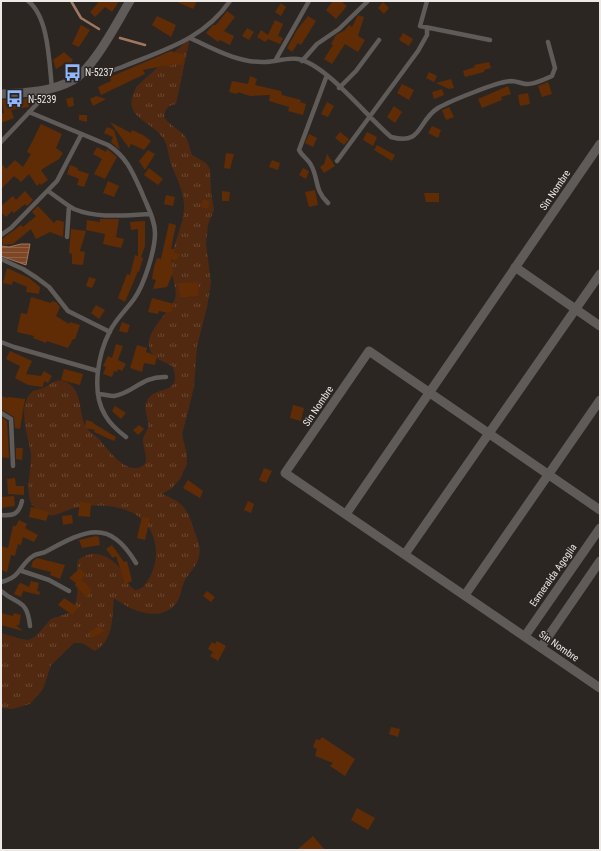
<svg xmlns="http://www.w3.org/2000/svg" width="601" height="851" viewBox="0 0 601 851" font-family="'Roboto Condensed',sans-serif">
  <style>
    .grass { fill: url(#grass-tufts) }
    .water { fill: url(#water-rules); stroke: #9f785f }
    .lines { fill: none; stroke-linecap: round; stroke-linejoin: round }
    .stream { stroke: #9f785f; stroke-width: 2.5 }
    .building { fill: #5f2c06 }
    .lane { stroke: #5e5b59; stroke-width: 4.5 }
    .street { stroke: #5e5b59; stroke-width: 9 }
    .labels { text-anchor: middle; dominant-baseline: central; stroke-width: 3; stroke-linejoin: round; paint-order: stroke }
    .poi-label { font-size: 10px; fill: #ede9e6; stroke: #2c2623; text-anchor: start }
    .street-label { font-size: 10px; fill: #ede9e6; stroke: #2c2623 }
  </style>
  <defs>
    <pattern id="grass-tufts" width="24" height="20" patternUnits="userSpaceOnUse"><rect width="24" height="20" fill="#512910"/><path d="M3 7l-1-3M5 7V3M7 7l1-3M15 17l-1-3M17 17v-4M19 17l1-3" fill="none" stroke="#6a4833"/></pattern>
    <pattern id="water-rules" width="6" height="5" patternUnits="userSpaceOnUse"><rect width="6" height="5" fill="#7d4725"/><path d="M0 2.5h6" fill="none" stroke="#906245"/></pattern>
  </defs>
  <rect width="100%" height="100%" fill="#2c2623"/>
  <path class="grass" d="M190,38L176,104C168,106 165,108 164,117C169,125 177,128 183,134C189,140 189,148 192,155L206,163L210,169L211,192L214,210L208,224L206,244L211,283L207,307L197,346L194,387L182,435L187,455V464L180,479L172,488L162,494C185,503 188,510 195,533C198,541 201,548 199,556C197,567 188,573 184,582C181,588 181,597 177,602C162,624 131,611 114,598C112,617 114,640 95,651L82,643H74L51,665L43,689L30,704L12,709L1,708V633L21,639L29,640L36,636L51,619L71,612C82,597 75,577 78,560C92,548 111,555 121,570C125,577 127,585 135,590C142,590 146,584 150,577C162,554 156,524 131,512C116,505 95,504 79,507C59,510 53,525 32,505C24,489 32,471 31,454C29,438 16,406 32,392C36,389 39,390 43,388C50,385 55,379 63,381C83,387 78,410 85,425C88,431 93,434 98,438C108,449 128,479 145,464C148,455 143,449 143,440C143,435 147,432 148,428C150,419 142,411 147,401C155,384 183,397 173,367C168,363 160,361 155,357C135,337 170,314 175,299C178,288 171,277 171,266C171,245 185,225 184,204C183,189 176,177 171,164C168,155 168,145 163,138C149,118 119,118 137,86Z"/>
  <path class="water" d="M21,244H30L26,265L1,256V246L9,247Z"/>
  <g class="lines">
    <path class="stream" d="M71,1L81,18L99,29
      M120,38L145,45"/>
  </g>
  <path class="building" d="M96,1H119L112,12L105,7L95,17L90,12L98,3Z
    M175,1H197L193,9Z
    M333,1H341L347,6L336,19L326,10Z
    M383,2L389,8L384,14L378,8Z
    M281,3L286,7L281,16L275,12Z
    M227,11L235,17L224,31L234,36L230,45L220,40L218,42L206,33L213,25H216Z
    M358,15L364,17L358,36L365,40L358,52L345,44L332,64L324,59L333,45L331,44L336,35L345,30L349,25L352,27Z
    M157,16L176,25L171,37L152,25Z
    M308,16L316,21L301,45L298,43L292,52L287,48L297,30Z
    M275,20L283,24L278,36L283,38L280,44L268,39L265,42L257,37L261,30L268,35Z
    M81,25L90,30L79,47L72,44Z
    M247,28L254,32L249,40L242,36Z
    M403,33L413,39L409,46L399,40Z
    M171,51L185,55L183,65L173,64V66H163L143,70L145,74L101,95L98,87L111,81L110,77Z
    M64,52L73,60L67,67L64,64L56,69L53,60Z
    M489,62L491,68L484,70V72L465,77L463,71L475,67L474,65Z
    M429,72L437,76L434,82L426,78Z
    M250,76L257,79L255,85L281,91L282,95L301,100L300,102L306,104L303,115L288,111L289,107L269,101L270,95L250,96L238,92L237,94L229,92L232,81L248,84Z
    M451,79L454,88L449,89L436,83Z
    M548,82L552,94L542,97L538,86Z
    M402,84L414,90L409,100L397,93Z
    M508,86L511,94L501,97L502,100L482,108L478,99Z
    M442,89L444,95L434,99L432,92Z
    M528,93L530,104L520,106L518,95Z
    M96,96L106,99L93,106L90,99Z
    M73,97L74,106L68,107L66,99Z
    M28,98L29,107L11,110L14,118L1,123V114L4,113L2,100H8L9,102Z
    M327,102L334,106L328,117L321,114Z
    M394,106L402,112L395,123L387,117Z
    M449,107L454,117L446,120L442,110Z
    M79,115H87V122L79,120Z
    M110,122L131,133L132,130L143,135L151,141L144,150L131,144L129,148Z
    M41,124L62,134L56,148L63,153L59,159L41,170L48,180L41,185L40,183L37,186L29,174L21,182L14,176L1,189V163L6,169L15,160L23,167L31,154L27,152Z
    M432,126L441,130L438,138L428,133Z
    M107,127L114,130L120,150L111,142L113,137L104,133Z
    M340,132L349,139L344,145L335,138Z
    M367,132L377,137L373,146L363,140Z
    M309,134L317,138L313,147L305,143Z
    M377,145L395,155L392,161L374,150Z
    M97,147L106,152L107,149L117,157L105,179L94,174L102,159L93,154Z
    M148,150L155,154L145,170L139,161Z
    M226,153L234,154L230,169L224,168Z
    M327,154L335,166L324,173L320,167L324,164Z
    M272,160L280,163L278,170L269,167Z
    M70,165L78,168L77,170L89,174L84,187L77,185L79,179L67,174Z
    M149,168L163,179L158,185L144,175Z
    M303,168L309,171L306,179L299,175Z
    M108,181L119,186L114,197L103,193Z
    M315,190L318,205L309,207L305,192Z
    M25,191L33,200L27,206L25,204L14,213L12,211L6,217L1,212V206L13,196L16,200Z
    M222,191L230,192L229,201H222Z
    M424,193H439V202H426Z
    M166,195L175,197L173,206L164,204Z
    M203,199L210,201L208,209L200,207Z
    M38,206L54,223L57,220L64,222L63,237L50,232L36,239L31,229L13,244L3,245L2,239L21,225L23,227L36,216L32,212Z
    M100,219H119L116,237L124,239L121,248L103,244L105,234L86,230L87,220L100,222Z
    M145,221V246L141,257L143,258L139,272L138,271L125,302L118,298L127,274L130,275L135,255L138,256V229L131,230L130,222Z
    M169,223L176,225L171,249H175L174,253L180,254L177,260L171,259L173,272L167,287L153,289L156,280L152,279L154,267L157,258L161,259Z
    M71,229L86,231L80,251L85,252L83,265L72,264V254L69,253Z
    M7,268L29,278L40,287L39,294L26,292L27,287L13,281L12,285L3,283Z
    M89,277L96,279L92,288L86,286Z
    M198,282L199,296L180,297L178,283Z
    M31,297L51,303L52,301L56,302L60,307L56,316L69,324L70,322L80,325L75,339H73L68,348L47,341L46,343L33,338L34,336L17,332L21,313L27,314Z
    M152,298L174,304L172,311L168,313L159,311L158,314L148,312Z
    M96,305L105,310L99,319L91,313Z
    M122,322L130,325L127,333L119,331Z
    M116,344L123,346L118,360L126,364L122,371L118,369L117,372L114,371L112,377L103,374L106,367L103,366L108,356L112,358Z
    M137,345L147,348L146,352L157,356L155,365L144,363L142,372L130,368Z
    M10,351L32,361L26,374L41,376L44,371L52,376L48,383L44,381L43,387L28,385L15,378L20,366L6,359Z
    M64,369L83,374L80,385L61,380Z
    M1,396L8,398V397L25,399L20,429L15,428L14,417L1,409Z
    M293,405L304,408L301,421L290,418Z
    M115,406L126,413L121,419L112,411Z
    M1,417L7,421L9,458L1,457Z
    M86,420L93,422V423L116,437L114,441L94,432L95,430L85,428Z
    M139,425L144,429L138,435L133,430Z
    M16,448H23L22,460L16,459Z
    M264,468L272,471L266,483L259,480Z
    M15,478L16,486H24V495L8,494L7,479Z
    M188,480L203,491L200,498L183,488Z
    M14,496L15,506L1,508V497Z
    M248,501L254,504L251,513L244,510Z
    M80,502L91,503L90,517L78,516Z
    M31,507L49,512L46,521L29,517Z
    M72,515L73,523L63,525L62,516Z
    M142,517L150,518L145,540L137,538Z
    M19,520L27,524L25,528L38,535L34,542L23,537L21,545L18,544L15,556L11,555L7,572L1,570V546L8,548L13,526H16Z
    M96,536L99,537L100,545L82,548L79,540Z
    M112,545L124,562L127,561L132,581L125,584L116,556L113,558L106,549Z
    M37,558L65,565L60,579L50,575L51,572L31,567L33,561Z
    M80,568L86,575L81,579L92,590L86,597L75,585L76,583L69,578Z
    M31,581L39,583L37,591L40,592L39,595L23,591L21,597L14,594L19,584L21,583L29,587Z
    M207,591L215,597L211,602L203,596Z
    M64,598L78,607L73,615L58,605Z
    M1,613L13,616L14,613L21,615L19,625H16L23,631L1,625Z
    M99,626L105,631L92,638L89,632Z
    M217,641L226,646L218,661L210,656L213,652L208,649L212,642L215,644Z
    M391,727L400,729L398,737L389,734Z
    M322,737L355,759L345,776L330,766L333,763L315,756L317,749L313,747L316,739L320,740Z
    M357,808L375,818L368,830L351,820Z
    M313,836L325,850H297Z"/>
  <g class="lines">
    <path class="lane" d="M427,1L420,26L490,40
      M190,38C214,49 238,63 265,62C276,62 287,57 298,59C326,64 368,118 391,137C423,146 417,121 438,108C450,101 497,82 511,81C516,81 520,83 526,84C534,85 545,79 552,76L555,68L548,42
      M275,61L309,1
      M302,61L317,44L339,29L368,1
      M83,73L111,71L122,67C163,50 203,40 230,1
      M327,75L299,150C302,156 308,159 311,165C319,179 314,190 328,203
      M339,88L356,71L379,40
      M29,112L108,145C127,157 133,173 142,193C147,206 155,219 155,233C155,251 144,285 134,299C126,310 116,319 110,331C98,354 91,392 105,415C110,424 118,431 126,437
      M1,142L52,88C49,63 49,17 28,1
      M337,161L418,51L427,35V29
      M48,191C57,197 65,204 74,209C98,219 125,215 151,214
      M1,235L11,228L57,181L81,135
      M67,237L69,206
      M1,259L23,269L37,278L49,287L68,311L110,332
      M1,342L14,347L98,371
      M98,394C103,394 109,396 114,396C134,393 141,376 166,377
      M1,413L11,419L13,466
      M1,515C14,516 19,514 22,501
      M22,571L49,580L69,591
      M1,582C23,576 18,566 33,556C37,553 43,554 47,551C86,530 109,518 136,563
      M1,591C18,606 27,598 30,626"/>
    <path class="street" d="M1,94C25,93 52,92 73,80C94,68 117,22 130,1
      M515,267L600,326
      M600,510L369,351L285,473L600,688
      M346,514L600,144
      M405,554L600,274
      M465,595L600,400
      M525,636L600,528
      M541,647L600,561"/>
  </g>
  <defs>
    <symbol id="bus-bare" viewBox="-9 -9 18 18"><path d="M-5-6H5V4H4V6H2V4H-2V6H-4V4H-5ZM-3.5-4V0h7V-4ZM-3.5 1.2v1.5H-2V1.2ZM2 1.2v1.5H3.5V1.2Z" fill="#90b8fd" stroke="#2c2623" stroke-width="2.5" paint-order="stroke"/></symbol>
  </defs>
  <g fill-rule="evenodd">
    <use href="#bus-bare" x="60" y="60" width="25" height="25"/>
    <use href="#bus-bare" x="2" y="86" width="25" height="25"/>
  </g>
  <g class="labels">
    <g class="poi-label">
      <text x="85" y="72">N-5237</text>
      <text x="28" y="99">N-5239</text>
    </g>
    <g class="street-label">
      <text transform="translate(555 190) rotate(-56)">Sin Nombre</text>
      <text transform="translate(318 406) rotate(-56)">Sin Nombre</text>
      <text transform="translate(553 575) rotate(-55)">Esmeralda Agoglia</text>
      <text transform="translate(559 646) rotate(35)">Sin Nombre</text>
    </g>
  </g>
  <rect width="601" height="851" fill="none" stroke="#ede9e6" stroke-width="4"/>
</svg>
